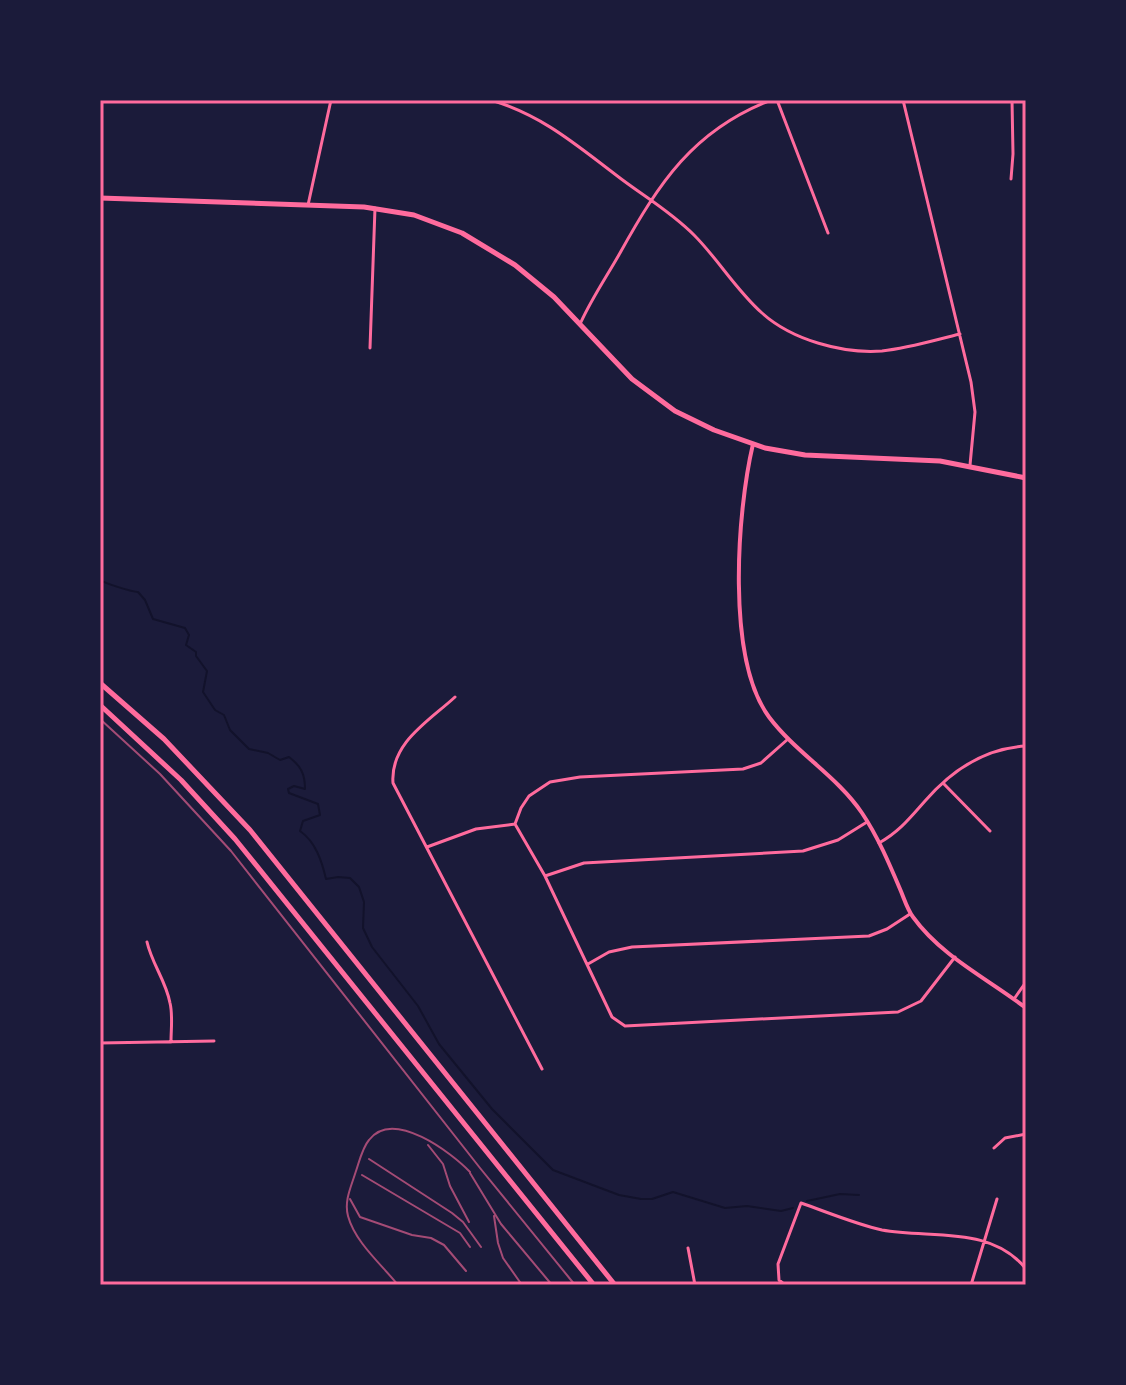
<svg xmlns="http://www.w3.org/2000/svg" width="1126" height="1385" viewBox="0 0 1126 1385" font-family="'Fira Sans Condensed',sans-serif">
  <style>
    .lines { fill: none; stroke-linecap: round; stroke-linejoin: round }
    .stream { stroke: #12122b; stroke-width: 2 }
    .minor { stroke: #ff6b9d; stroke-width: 3 }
    .tertiary { stroke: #ff6b9d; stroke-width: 4 }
    .secondary { stroke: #ff6b9d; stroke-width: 5 }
    .primary { stroke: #ff6b9d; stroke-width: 5 }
    .tram { stroke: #a44b75; stroke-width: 2 }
    .neatline { fill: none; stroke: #ff6b9d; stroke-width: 3 }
  </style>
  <rect width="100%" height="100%" fill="#1b1b3a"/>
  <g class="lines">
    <path class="stream" d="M100,580C104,583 132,592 138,592L145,600L153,619L185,628L189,635L186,645L196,652V656L207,671L203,692L215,710L224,715L230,730L249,749L268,753L280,760L289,757C301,766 305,774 305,789L294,786L288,789L289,793L318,804L320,815L303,821L300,831C316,842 322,862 326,879L338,877L350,878L359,887L364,902L363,928L372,947L418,1006L439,1044L492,1109L553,1170L619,1195L641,1199H652L673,1192L725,1208L747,1206L781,1211L793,1208
      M807,1201L840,1194L859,1195"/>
    <path class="minor" d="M491,100C543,116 575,144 616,175C643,196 669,210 694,235C718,259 736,290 762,313C792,340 843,354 882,351C909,348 935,340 960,334
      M777,100L828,233
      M903,100L971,382L975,412L970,465
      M1011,179L1013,154L1012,100
      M308,205L331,100
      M581,322C592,298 607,276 620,253C659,183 693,130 771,100
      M370,348L375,208
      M455,697C429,721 390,743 393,783L542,1069
      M943,783L990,831
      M515,824L545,876L612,1017L625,1026L898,1012L921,1001L955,957
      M515,824L521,808L529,796L550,782L580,777L743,769L761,763L788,739
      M879,843C899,832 910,818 925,801C952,770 984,748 1026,746
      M427,847L476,829L515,824
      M545,876L584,863L803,851L838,840L867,822
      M147,942C152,964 166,981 170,1003C173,1015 171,1029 171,1042
      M588,964L609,952L632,947L869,936L887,929L910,914
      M1014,999L1026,982
      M100,1043L214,1041
      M994,1148L1005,1138L1026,1134
      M688,1248L695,1285
      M785,1285L779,1280L778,1264L801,1203C827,1212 855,1224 882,1230C931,1239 991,1225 1026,1269
      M971,1285L997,1199"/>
    <path class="tertiary" d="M753,444C737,512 726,659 769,717C796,753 837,776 862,813C878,837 889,863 900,889C904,898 907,909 913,917C941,956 988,979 1026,1008"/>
    <path class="secondary" d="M100,198L364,207L414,215L462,233L515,265L554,297L632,379L675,411L714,430L765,448L805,455L940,461L1026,478"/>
    <path class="primary" d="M100,683L164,739L250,830L615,1285
      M100,705L181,780L235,839L594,1285"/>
    <path class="tram" d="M100,719L160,774L231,851L480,1168L575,1285
      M428,1145L443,1164L450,1186L469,1222
      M369,1159L452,1213L463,1222L481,1247
      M470,1173L501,1224L552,1285
      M362,1175L460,1233L470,1247
      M350,1199L360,1217L412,1235L431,1238L444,1245L466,1271
      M494,1216L498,1243L503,1258L522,1285
      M398,1285C381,1264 355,1242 348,1216C344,1201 351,1187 355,1174C359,1163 362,1148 369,1140C393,1108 452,1153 470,1172"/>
  </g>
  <rect width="1126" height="1385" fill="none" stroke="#1b1b3a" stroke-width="204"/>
  <rect x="102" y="102" width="922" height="1181" class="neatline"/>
</svg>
